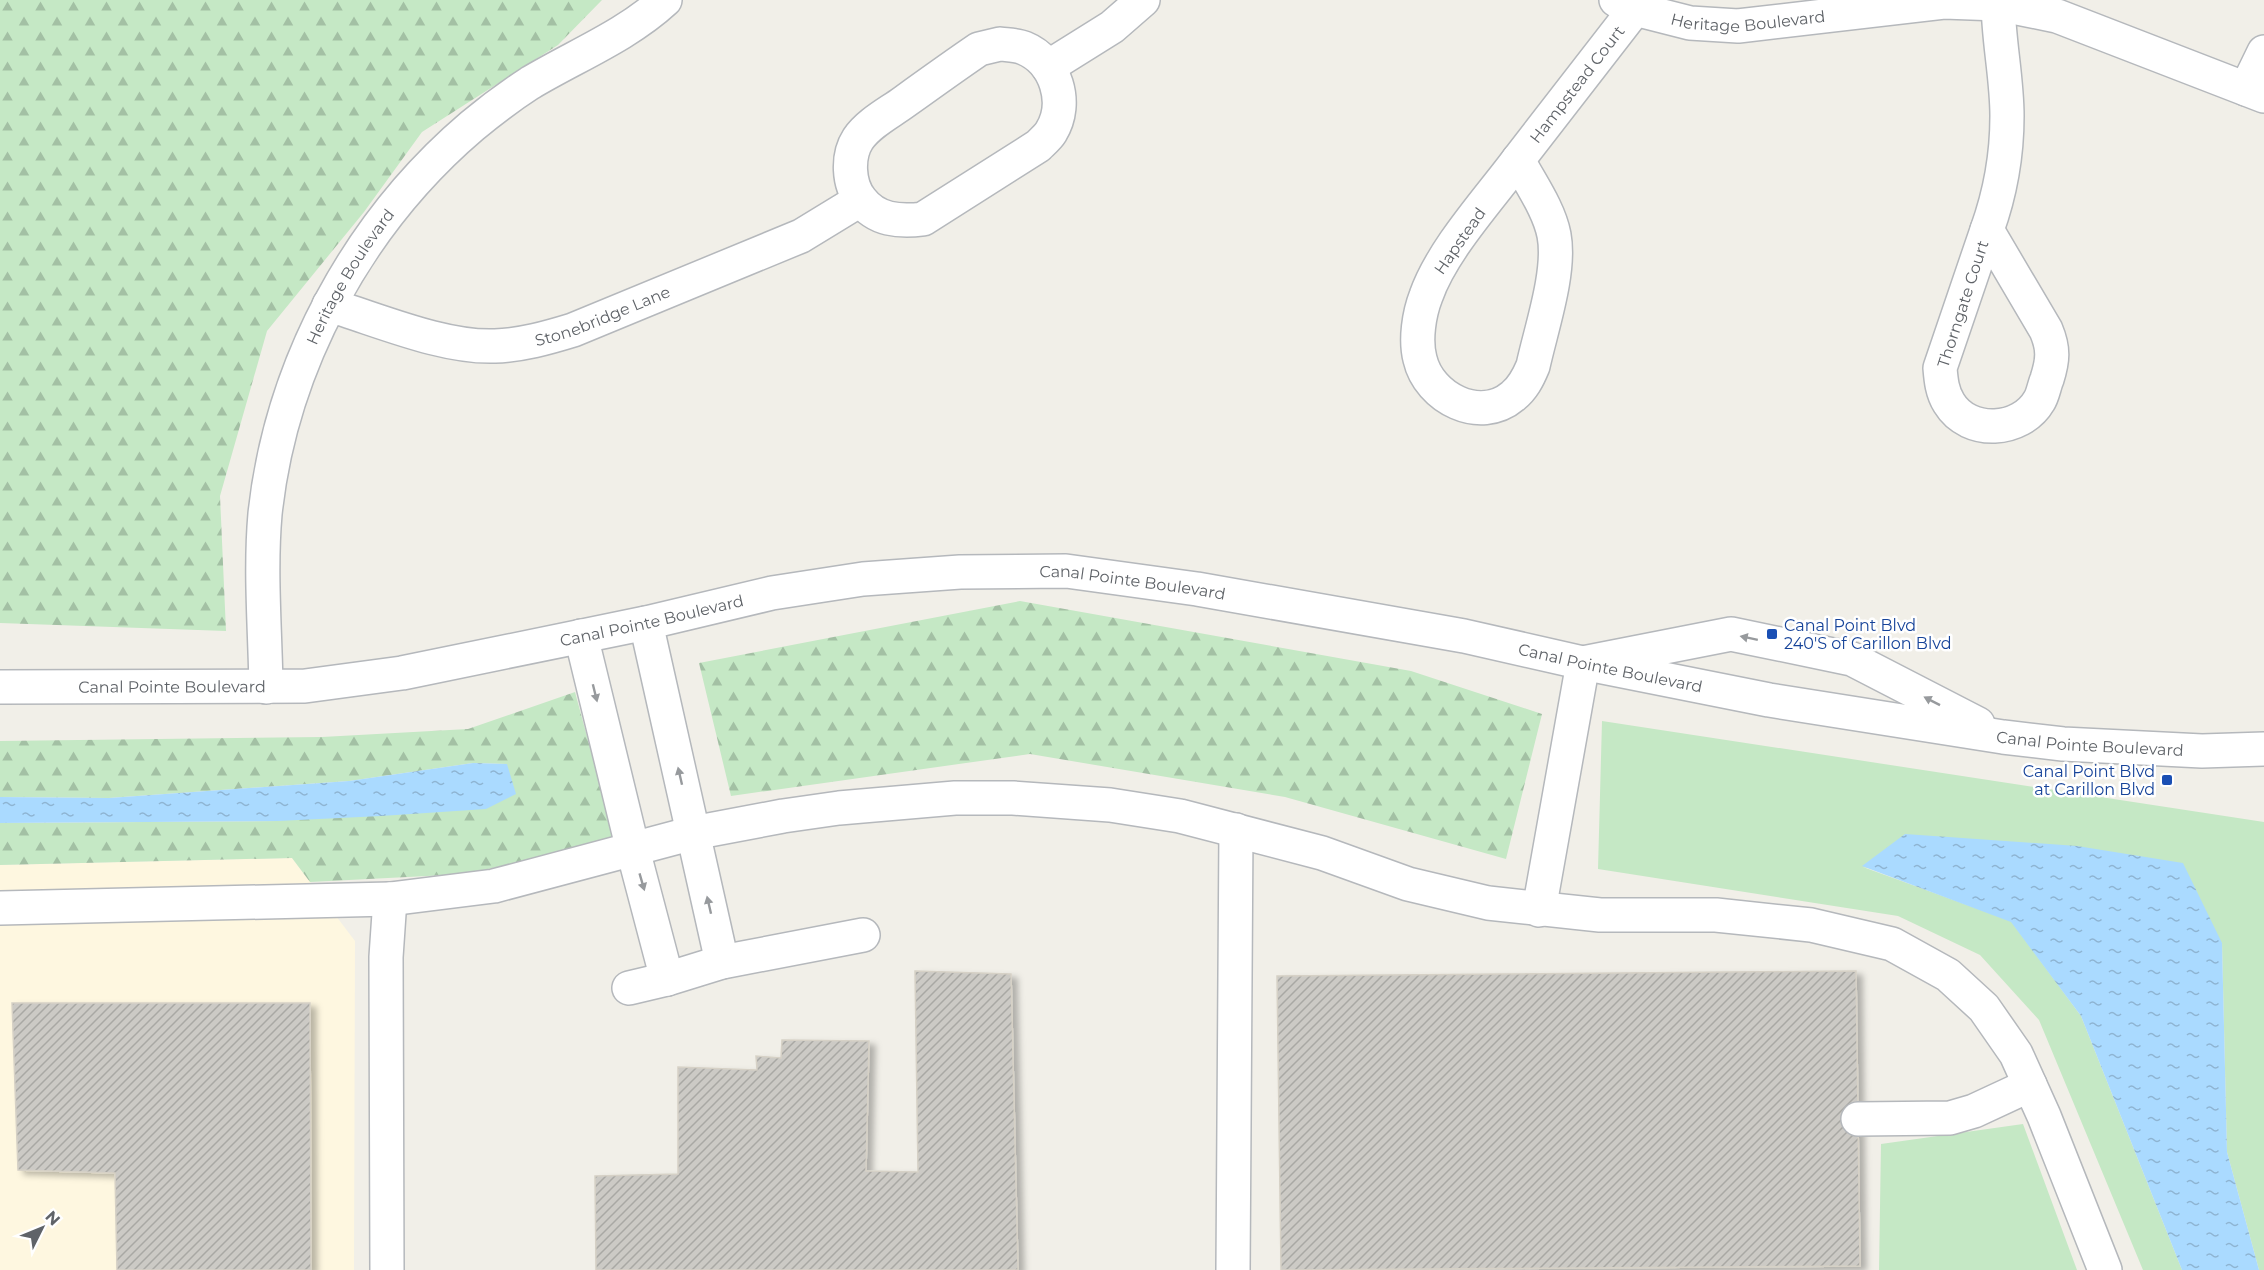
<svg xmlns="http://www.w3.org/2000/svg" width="2264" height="1270" viewBox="0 0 2264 1270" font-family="Montserrat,sans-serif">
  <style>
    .commercial { fill: #fef7e0 }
    .green { fill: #c5e8c5 }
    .forest { fill: url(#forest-firs) }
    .water { fill: url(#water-ripples) }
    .building { fill: url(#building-hatch); stroke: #d6d1c6; stroke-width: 1.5; filter: url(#shadow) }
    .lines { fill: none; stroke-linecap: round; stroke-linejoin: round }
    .minor-casing { stroke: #b5b8bc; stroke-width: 36 }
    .minor { stroke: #fff; stroke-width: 33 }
    .oneway { fill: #979a9d }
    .transit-dot { fill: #1a4fb4; stroke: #fff; stroke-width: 2 }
    .labels { text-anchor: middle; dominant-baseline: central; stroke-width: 5; stroke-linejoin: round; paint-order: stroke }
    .street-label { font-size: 16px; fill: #5f6368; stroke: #fff }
    .transit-label { font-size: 16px; fill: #164399; stroke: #fff; text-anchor: start }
  </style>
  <defs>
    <pattern id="forest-firs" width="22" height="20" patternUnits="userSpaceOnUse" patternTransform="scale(1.5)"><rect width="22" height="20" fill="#c5e8c5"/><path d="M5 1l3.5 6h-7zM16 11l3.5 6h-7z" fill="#a3c0a4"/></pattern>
    <pattern id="water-ripples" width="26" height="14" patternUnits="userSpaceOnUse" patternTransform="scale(1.5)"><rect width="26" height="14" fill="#aadaff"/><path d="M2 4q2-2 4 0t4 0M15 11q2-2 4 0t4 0" fill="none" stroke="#8eb4d2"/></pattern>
    <pattern id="building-hatch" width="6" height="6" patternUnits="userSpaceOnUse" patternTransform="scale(1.5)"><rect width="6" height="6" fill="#cccac5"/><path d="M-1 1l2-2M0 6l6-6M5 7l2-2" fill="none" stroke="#a9a8a4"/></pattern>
    <filter id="shadow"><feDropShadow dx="6" dy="4" stdDeviation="3" flood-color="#0004"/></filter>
  </defs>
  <rect width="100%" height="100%" fill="#f1efe8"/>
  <path class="commercial" d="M292,858L355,941L354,1270H0V865Z"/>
  <path class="green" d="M1602,721L2264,822V1270H2259L2227,1152L2222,943L1863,867L2011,921L2081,1016L2182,1270H2143L2039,1020L1980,955L1898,916L1598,869Z
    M2023,1124L2077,1270H1879L1881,1144Z"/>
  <path class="forest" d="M0,0H602L558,45L422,132L364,212L267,331L220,496L226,631L0,623Z
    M1020,601L1411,671L1542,714L1506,859L1285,797L1030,754L731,796L699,663Z
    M575,692L615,840L466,874L310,882L292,858L0,865V823L278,821L507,764L473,763L349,781L109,798L0,797V741L322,737L468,729Z"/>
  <path class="water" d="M473,763L507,764L516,794L486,809L381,816L278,821L0,823V797L109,798L349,781Z
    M1905,834L2077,846L2183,863L2222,943L2227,1152L2259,1270H2182L2081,1016L2011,922L1862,866Z"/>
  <path class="building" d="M915,971L1011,974L1018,1270H596L595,1176L678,1174V1067L757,1070L756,1056L781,1058L782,1040L869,1041L866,1171L918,1172Z
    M1856,971L1860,1266L1281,1270L1277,976Z
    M12,1003H310L311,1270H117L115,1173L18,1170Z"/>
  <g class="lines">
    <defs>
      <g id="minor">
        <path id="s1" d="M1616,0L1635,9L1690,23L1738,26L1944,2L1998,4L2057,16L2264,96"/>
        <path d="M1000,44C1008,45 1017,45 1024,48C1056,61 1069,103 1051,132C1048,137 1042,142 1038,146L923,219C899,222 876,220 861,200C848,184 847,156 858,139C869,123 889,113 904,102C929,84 954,66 979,49Z"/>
        <path d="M1048,67L1112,27L1143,0"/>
        <path d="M2246,89L2264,52"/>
        <path d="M1518,160C1530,183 1549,209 1554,235C1561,272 1541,329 1533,366C1528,378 1523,388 1513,396C1480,424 1429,398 1420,359C1415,340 1419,314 1426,296C1442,250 1489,199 1518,160Z"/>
        <path id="s2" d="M1518,160L1635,9"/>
        <path d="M1987,230L2046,330C2054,349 2053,360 2047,379C2044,386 2043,395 2039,401C2021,432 1969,436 1949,403C1942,392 1941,380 1940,368Z"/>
        <path d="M1987,230C2000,194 2007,154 2007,116C2007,77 1998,39 1998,0"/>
        <path id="s3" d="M329,305C379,320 443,348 495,346C522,345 547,338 573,330L801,236L860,200"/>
        <path d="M646,623L722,962"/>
        <path d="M581,636L633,850L667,979"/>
        <path id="s4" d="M0,687L305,686L402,673L646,623L772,593L863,579L960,572L1066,571L1197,589L1464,636L1583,663L1769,700L2003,737L2063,744L2202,751L2264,749"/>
        <path id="s5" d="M266,687C265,629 260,571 265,514C281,365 358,223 472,126C490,111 510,96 530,83C575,56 626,36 665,0"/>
        <path d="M0,908L390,899L494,886L693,833L783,816L839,808L955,798H1013L1110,805L1180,816L1322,853L1408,884L1488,903L1600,915H1716L1811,925L1892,944L1948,975L1984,1008L2016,1054L2044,1116L2105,1270"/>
        <path d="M1539,910L1583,663L1731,634L1852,659L1978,724"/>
        <path d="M629,988L667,979L722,962L863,935"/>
        <path d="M1858,1119L1950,1118L1974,1111L2030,1085"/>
        <path d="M387,1270L386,957L390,899"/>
        <path d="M1233,1270L1236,830"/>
      </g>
    </defs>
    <use href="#minor" class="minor-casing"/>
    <use href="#minor" class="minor"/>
  </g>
  <defs><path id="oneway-solid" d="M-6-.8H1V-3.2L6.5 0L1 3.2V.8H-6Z" transform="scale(1.5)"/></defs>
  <g class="oneway">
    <use href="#oneway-solid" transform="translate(1749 638) rotate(-168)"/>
    <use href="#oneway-solid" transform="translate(595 693) rotate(76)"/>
    <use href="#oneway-solid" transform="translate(1932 701) rotate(-153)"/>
    <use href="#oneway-solid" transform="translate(680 776) rotate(-103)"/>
    <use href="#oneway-solid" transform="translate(642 882) rotate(74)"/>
    <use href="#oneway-solid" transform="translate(709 905) rotate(-103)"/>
  </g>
  <g class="transit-dot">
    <rect x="1766" y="628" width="12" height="12" rx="3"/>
    <rect x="2161" y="774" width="12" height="12" rx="3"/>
  </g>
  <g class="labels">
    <g class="street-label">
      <text stroke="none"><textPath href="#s1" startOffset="136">Heritage Boulevard</textPath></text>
      <text stroke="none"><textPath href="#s2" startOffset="96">Hampstead Court</textPath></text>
      <text transform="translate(1460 241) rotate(-55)">Hapstead</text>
      <text stroke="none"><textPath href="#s5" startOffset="428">Heritage Boulevard</textPath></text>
      <text transform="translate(1963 304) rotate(-72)">Thorngate Court</text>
      <text stroke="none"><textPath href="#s3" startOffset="284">Stonebridge Lane</textPath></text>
      <text stroke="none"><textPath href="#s4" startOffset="1144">Canal Pointe Boulevard</textPath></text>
      <text stroke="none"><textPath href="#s4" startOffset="658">Canal Pointe Boulevard</textPath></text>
      <text stroke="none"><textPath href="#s4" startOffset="1630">Canal Pointe Boulevard</textPath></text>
      <text stroke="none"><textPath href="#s4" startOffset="172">Canal Pointe Boulevard</textPath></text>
      <text stroke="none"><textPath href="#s4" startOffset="2116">Canal Pointe Boulevard</textPath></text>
    </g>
    <g class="transit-label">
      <text x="1784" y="625">Canal Point Blvd<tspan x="1784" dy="18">240'S of Carillon Blvd</tspan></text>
      <text x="2155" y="771" text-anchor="end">Canal Point Blvd<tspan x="2155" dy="18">at Carillon Blvd</tspan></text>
    </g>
  </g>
  <g transform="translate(42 1228) rotate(47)" stroke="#ffffff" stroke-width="4.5" paint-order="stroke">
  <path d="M0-4.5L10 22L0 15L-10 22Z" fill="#5f6368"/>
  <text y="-9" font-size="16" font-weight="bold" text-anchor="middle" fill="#5f6368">N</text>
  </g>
</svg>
